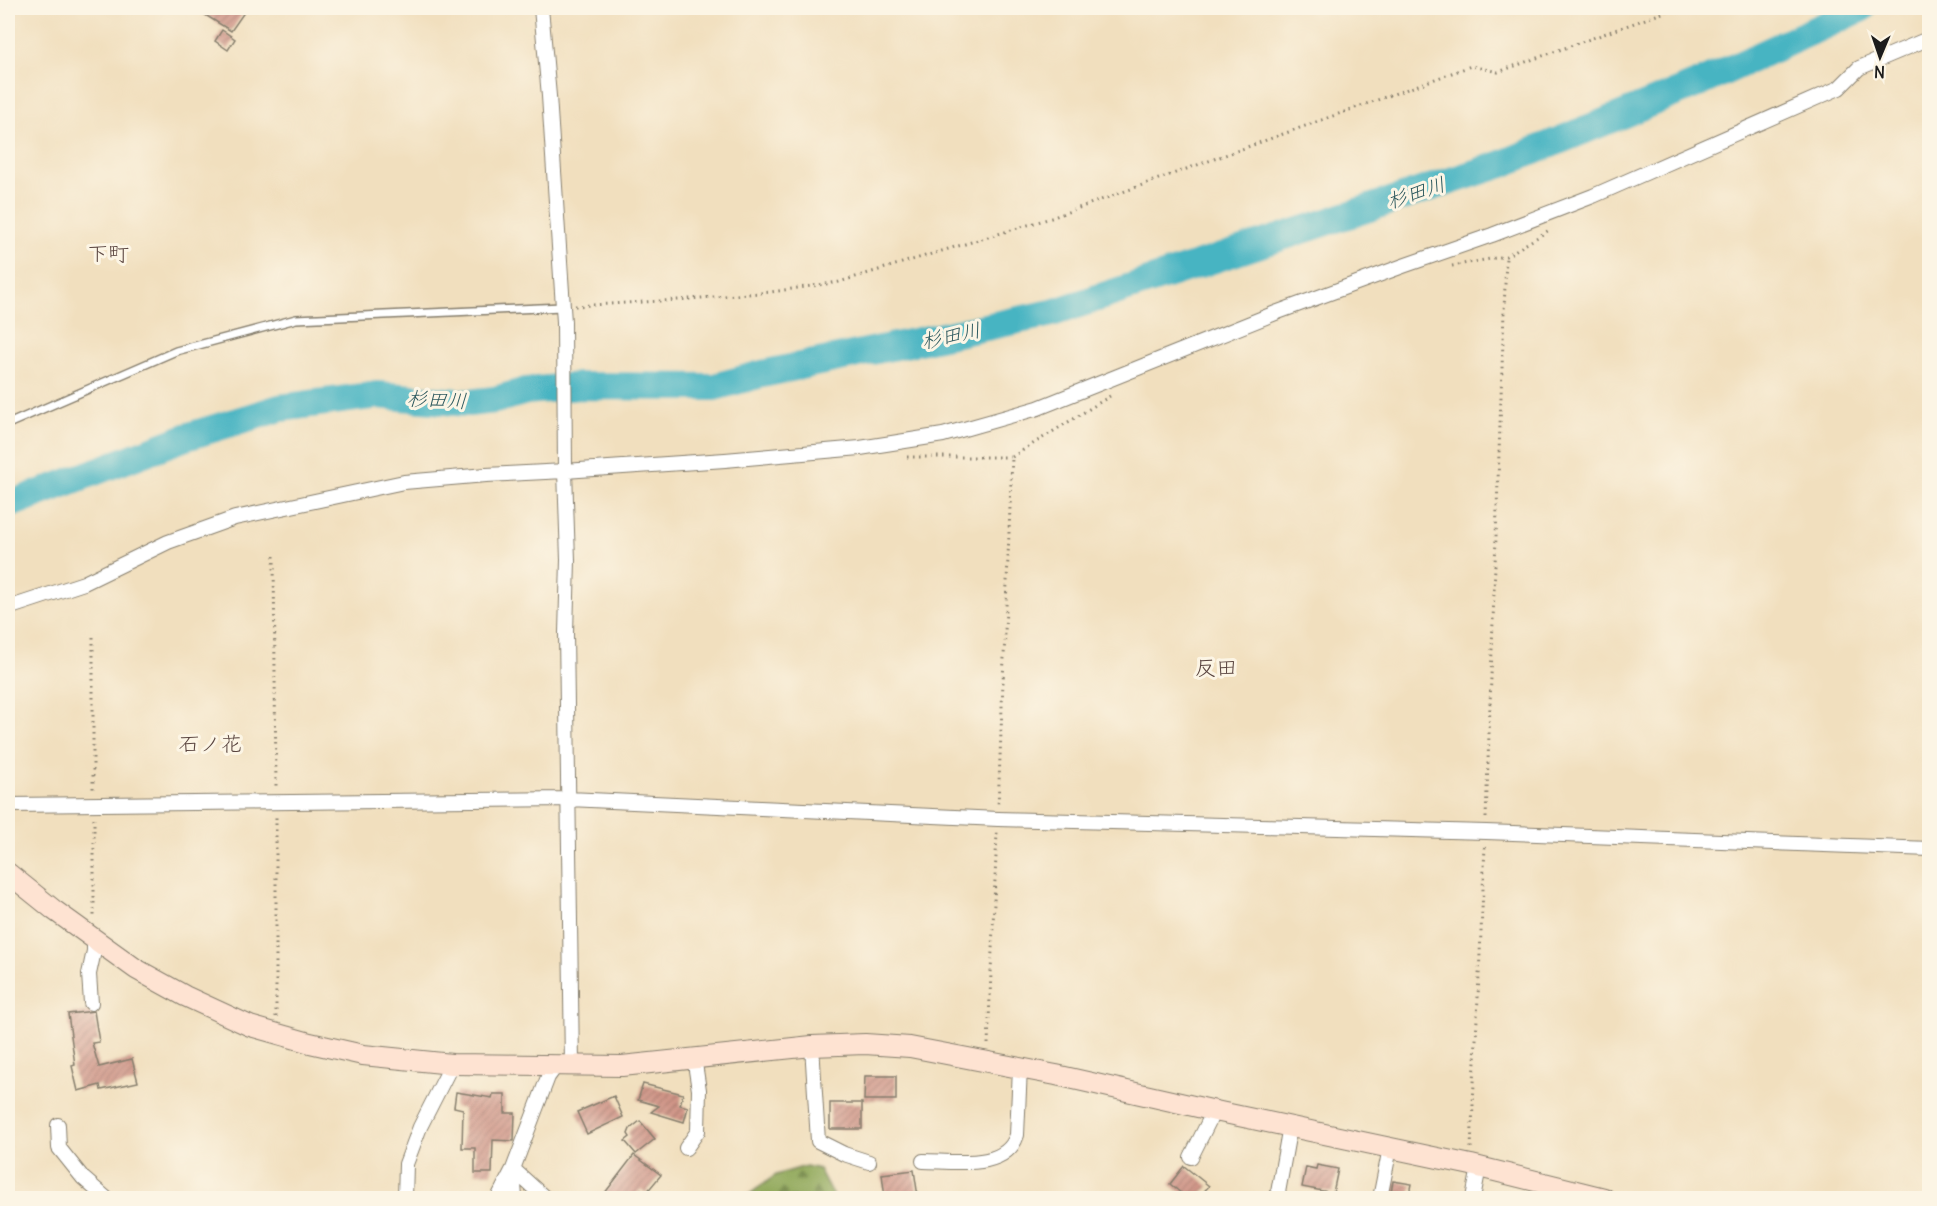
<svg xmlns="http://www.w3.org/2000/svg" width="1937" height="1206" viewBox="0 0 1937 1206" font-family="Delius,'Klee One',sans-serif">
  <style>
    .forest { fill: url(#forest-firs); stroke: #56623b; stroke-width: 1.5 }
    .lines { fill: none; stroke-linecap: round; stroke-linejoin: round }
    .river { stroke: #47b4c2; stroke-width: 28 }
    .building { fill: url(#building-hatch) }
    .lane-casing { stroke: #867e6d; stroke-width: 10 }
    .street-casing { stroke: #867e6d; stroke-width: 16 }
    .secondary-casing { stroke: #867e6d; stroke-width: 22 }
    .path { stroke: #867e6d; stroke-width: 3; stroke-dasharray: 1.5 4.5; stroke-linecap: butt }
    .lane { stroke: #fff; stroke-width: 7 }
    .street { stroke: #fff; stroke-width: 14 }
    .secondary { stroke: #fee3d2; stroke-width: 20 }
    .labels { text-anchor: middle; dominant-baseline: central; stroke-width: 6; stroke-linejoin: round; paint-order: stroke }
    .water-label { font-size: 20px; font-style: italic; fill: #2d595e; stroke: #fcf5e5 }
    .quarter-label { font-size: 21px; fill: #5b4641; stroke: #fcf5e5 }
  </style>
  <defs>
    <pattern id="forest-firs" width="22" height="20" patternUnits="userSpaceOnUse" patternTransform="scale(1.5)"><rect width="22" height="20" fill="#90a85a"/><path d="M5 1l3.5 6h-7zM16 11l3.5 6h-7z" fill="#75884a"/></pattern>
    <pattern id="building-hatch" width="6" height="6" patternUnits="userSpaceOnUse" patternTransform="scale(1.5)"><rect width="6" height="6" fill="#d09587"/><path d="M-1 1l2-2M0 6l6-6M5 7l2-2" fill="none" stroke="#a8796e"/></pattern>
  </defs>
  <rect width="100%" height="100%" fill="#fcf5e5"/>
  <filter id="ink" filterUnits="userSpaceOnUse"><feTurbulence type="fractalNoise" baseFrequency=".0167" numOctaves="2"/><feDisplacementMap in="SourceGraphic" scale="12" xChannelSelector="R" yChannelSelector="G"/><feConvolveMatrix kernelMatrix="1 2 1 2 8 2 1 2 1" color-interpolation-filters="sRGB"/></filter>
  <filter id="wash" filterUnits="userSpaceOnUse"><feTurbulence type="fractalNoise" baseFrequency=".008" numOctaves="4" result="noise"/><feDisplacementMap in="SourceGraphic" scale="24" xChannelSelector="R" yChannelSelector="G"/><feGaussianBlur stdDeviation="1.35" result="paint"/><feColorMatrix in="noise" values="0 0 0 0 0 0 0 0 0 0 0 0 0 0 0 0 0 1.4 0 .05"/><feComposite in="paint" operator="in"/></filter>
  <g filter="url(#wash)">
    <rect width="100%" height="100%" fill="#f1dfbe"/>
    <path class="forest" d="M806,1166L819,1169L834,1198H744L776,1175Z"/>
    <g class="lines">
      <path class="river" d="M8,505L186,437L280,408L378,395L468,403L495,400L526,391L580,386L714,387L762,374L1052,313L1502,164L1702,82L1862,8"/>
    </g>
    <g id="blocks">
      <path class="building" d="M194,8H247L231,31Z
        M222,30L235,39L228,50L215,41Z
        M94,1011L99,1042L92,1043L99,1067L132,1059L138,1082L101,1090L100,1085L78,1091L72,1066L75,1065L68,1014Z
        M865,1076H896V1100H864Z
        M643,1084L683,1094L680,1105L688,1107L684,1122L651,1112L659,1106L638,1100Z
        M456,1092L492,1098L493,1094H505V1113H515L514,1141L493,1140L492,1173H475V1148H462L463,1109L454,1107Z
        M614,1096L623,1117L587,1134L577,1112Z
        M830,1103H862V1129H830Z
        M640,1121L655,1139L636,1154L625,1141L630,1137L628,1134L630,1129Z
        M634,1155L661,1175L646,1193L641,1189L633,1198H601Z
        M1317,1165L1338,1169L1333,1193L1302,1187L1306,1167L1316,1169Z
        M1184,1166L1209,1186L1198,1198H1187L1170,1184Z
        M914,1170L918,1197L885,1198L882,1174Z
        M1393,1181L1412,1184L1409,1198H1390Z"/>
    </g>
  </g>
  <g filter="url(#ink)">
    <use href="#blocks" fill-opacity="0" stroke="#867e6d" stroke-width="1.5"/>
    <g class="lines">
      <defs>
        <path id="lane" d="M8,424L176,351L296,319L562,307"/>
        <path id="street" d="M541,8L549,96L564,322L565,471L568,560L566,633L572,1065
          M8,608L84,583L168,542L235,518L404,482L486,475L565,471L725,460L860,448L943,435L1038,408L1278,312L1403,266L1492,235L1593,196L1839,88L1859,68L1930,38
          M8,805L569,799L998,819L1486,832L1930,849
          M91,1003L89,974L94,951V940
          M812,1046L818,1141L844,1154L869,1162
          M58,1125L59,1148L83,1178L106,1198
          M686,1148L698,1131L699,1090L694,1057
          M1191,1157L1214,1111
          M923,1161C953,1161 1006,1171 1017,1135L1020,1068
          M513,1169L545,1198
          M513,1169L515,1198
          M405,1198L406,1164L420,1127L452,1064
          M498,1198L513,1169L548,1077L556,1066
          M1277,1198L1290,1126
          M1380,1198L1390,1148
          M1473,1198L1479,1167"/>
        <path id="secondary" d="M8,873L54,910L136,969L185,996L250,1026L310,1043L363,1055L452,1064L622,1066L812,1046L865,1044L910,1047L1056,1075L1220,1112L1471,1165L1604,1198"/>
      </defs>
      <use href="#lane" class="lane-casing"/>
      <use href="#street" class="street-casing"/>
      <use href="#secondary" class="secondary-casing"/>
      <path class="path" d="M1452,266L1506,256L1551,229
        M575,306L678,300L771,292L839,282L1051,218L1471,66L1498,72L1676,8
        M907,457H1012L998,807
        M1012,457L1110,396
        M274,556L276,789
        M93,637V791
        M94,818V917
        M1486,818L1506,256
        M276,1017V816
        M988,1044L997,832
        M1471,1148L1485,846"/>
      <use href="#lane" class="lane"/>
      <use href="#street" class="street"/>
      <use href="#secondary" class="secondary"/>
    </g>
  </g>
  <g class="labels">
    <g class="water-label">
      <text transform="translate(1416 192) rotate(-18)">杉田川</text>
      <text transform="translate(951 335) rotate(-12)">杉田川</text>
      <text transform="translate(437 399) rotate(3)">杉田川</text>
    </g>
    <g class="quarter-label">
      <text x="108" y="253">下町</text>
      <text x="1216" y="667">反田</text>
      <text x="210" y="743">石ノ花</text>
    </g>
  </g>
  <rect width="1937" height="1206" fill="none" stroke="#fcf5e5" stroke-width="30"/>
  <g transform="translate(1880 57) rotate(182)" stroke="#fcf5e5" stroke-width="4.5" paint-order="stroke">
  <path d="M0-4.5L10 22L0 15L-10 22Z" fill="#1c1c1c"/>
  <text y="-9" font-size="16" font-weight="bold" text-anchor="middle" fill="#1c1c1c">N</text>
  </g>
</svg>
